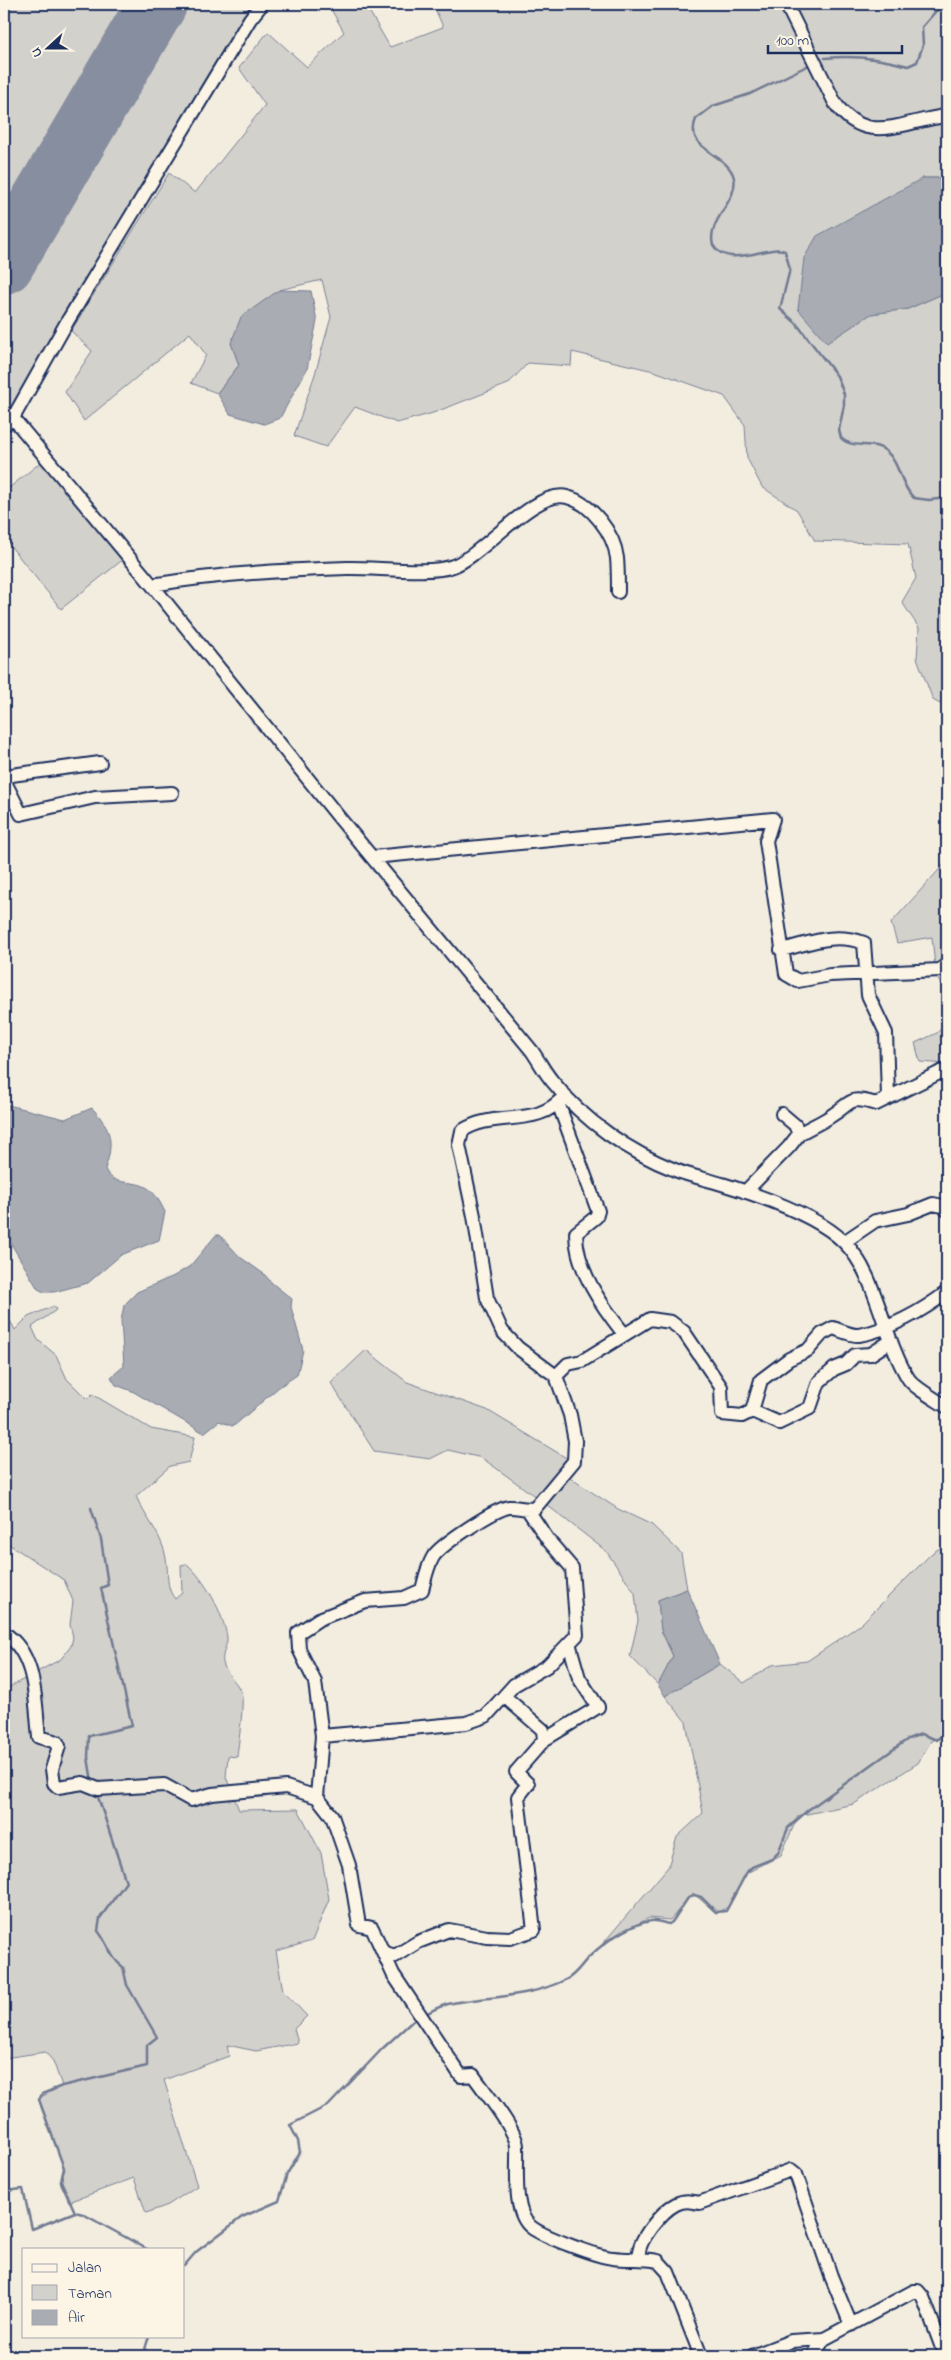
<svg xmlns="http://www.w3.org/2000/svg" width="951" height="2360" viewBox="0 0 951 2360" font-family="'Indie Flower',sans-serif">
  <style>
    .built { fill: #e3dfd6 }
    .green { fill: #d3d1cc; stroke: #778095 }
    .water { fill: #a9acb3; stroke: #707a91 }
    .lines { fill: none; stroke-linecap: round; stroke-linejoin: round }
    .stream { stroke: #707a91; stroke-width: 2.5 }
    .runway { stroke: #878e9f; stroke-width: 60 }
    .minor-casing { stroke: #1b2f5e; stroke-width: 16 }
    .minor { stroke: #fcf5e5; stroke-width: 12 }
  </style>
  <rect width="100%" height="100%" fill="#f3ede0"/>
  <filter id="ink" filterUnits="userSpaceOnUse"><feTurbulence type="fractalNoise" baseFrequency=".02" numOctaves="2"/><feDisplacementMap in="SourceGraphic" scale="10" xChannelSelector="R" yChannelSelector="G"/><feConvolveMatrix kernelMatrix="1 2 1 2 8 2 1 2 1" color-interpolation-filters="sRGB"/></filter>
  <g filter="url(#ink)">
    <path class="built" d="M4,4H251L60,320L17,416L4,426Z"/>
    <path class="green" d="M4,4H145L33,194L16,199L4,220Z
      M171,4H251L60,320L17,416L4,426V288L21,258L33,264L56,223L53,205Z
      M328,4H365L390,47L443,27L433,4H947V178H923L827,342L871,314L908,309L947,292V708L933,700L917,658L919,628L902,602L916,578L908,544L815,541L797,510L762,487L747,458L745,425L724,396L654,371L572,352L571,366L528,363L508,384L433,413L397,423L355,407L326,447L294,436L315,374L331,317L322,280L279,290L231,343L239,365L217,393L191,383L206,355L190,333L84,421L65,392L92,351L71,331L169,173L195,193L265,105L239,68L268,32L307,67L344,32Z
      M46,458L125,558L61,609L4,538V492Z
      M947,861V995L936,976L932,937L897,943L891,923Z
      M947,1022V1064L920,1062L915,1043L937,1033Z
      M54,1306L56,1310L32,1327L38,1340L56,1355L67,1379L87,1399L92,1394L151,1429L195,1437L189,1462L170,1466L136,1496C145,1518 162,1534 166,1558C169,1573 165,1587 175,1599L182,1593L181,1565L187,1564C205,1580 223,1612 227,1637C228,1645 221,1654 223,1663C226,1674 237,1682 241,1692C245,1700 238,1746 237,1757L228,1756L226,1777L239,1810L298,1809L321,1853L329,1899L312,1941L276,1951L283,1991L307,2016L294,2029L298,2043L256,2051L227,2045L229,2056L164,2080L197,2186L168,2205L146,2213L134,2178L69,2202L60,2182L65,2170L39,2098L62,2086L53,2061L45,2052L4,2058V1975L7,1974L4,1948V1690L61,1659L71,1646L73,1637L70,1625L73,1601L64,1580L4,1541V1309L15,1330L28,1317Z
      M366,1350L407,1382L487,1410L573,1462L564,1474L618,1509L652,1525L681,1553L687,1589L658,1600L661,1630L673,1656L658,1685L630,1656L638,1621L635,1593L606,1551L543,1502L482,1458L448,1450L430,1459L374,1451L331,1383Z
      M947,1543V1733L931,1741L918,1763L854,1804L798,1816L781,1855L745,1874L728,1907L716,1913L693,1893L670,1920L649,1918L605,1941L668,1867L677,1837L703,1813L686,1722L665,1696L720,1664L744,1683L772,1665L807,1661L831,1645L861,1624L931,1554Z"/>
    <path class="water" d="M923,178H947V292L908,309L871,314L827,343L798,309L804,258L817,236Z
      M279,290L311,291L317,321L307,369L280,418L264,424L230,414L217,393L239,365L231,343L241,317Z
      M4,1104L65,1119L92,1108C112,1129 114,1143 105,1169C113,1187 130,1179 146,1187C155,1192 160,1202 165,1212L159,1240L121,1255L88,1283L54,1292H44L38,1289L4,1232Z
      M216,1235H220L240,1257L264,1274L272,1283L292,1299L291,1307L303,1350L297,1375L279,1387L235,1425L232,1426L219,1421L204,1433L132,1391L116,1385L111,1377L124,1366L121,1321L124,1305L137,1292L174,1276L190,1266Z
      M687,1589L720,1664L665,1696L658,1685L673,1656L661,1630L658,1600Z"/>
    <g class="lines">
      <path class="stream" d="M825,58C854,55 880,58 908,66L917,62L923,45L922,27L936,11L947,6
        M809,65L750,94L713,106L696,119C683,151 729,153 734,178C739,200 706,221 713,245C728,271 771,243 785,251L790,269L780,309L796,323L837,376L844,394V405L839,430L841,438C852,450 873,440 886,451C900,463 901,487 914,498L929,500L947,498
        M91,1508L101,1539L108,1585L101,1588L132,1726L89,1736L88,1757L92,1782
        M424,2015C431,2011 440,2006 448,2004C488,1996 530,1998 567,1979C577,1974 583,1962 591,1955C606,1941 630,1924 651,1921C657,1920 663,1923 669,1924L672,1922L688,1898L694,1895L701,1897L716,1912L726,1911L747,1872L752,1867L772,1859L778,1853L788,1828L808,1810L908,1739L921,1734L937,1740L947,1731
        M4,2191L23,2189L32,2229L75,2212L83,2214L147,2249
        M75,2212L61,2181L64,2168L39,2100L42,2094L62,2086L147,2066V2045L157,2037L127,1985L123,1967C110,1958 108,1943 98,1931L100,1918L126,1882L97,1794
        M184,2266L196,2252L242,2217L279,2201L287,2174L300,2152L298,2141L290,2125L329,2105L382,2049L416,2018
        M143,2356L149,2336"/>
      <path class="runway" d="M4,264L157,4"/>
      <defs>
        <path id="minor" d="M786,4L835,103C867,148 903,120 947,116
          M13,418L152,585L337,815L532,1051C539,1061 545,1073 553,1082C584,1121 629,1152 675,1170C690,1176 706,1179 722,1184C758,1195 818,1216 844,1242C877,1274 883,1338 908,1378C914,1388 937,1400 947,1407
          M4,425L13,418L67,322L250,19L262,4
          M152,585C217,574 281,570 347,568C374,567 430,575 453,566C484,555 534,489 567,497C591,503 614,533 617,558C618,569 618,581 618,592
          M4,776L100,763
          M4,780L21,814L95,797L172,793
          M373,857L773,819L766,841L786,974L798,981L830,975L940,970L947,964
          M781,950C811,943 833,932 864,943L868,995L886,1033L888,1097
          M558,1103L598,1211L596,1217L576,1233C576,1270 602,1306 624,1334
          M799,1134C810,1127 821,1123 831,1116C852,1103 848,1095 876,1104L947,1069
          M745,1192L789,1147L799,1134L795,1125L782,1114
          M844,1242L875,1221L908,1214L933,1204L943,1206L947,1210
          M556,1376L568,1364L582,1361L650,1319L671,1322L684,1332L721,1387L722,1414L742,1416L752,1411L761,1380L789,1359L808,1350L822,1334L833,1328C840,1330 852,1336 859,1335C889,1330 924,1310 947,1292
          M752,1411L779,1423L810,1408L819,1382L834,1369L846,1364L855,1355L871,1354L891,1341
          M4,1633C37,1654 35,1702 39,1737L57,1742L59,1746L52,1769L54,1783L58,1787L83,1783L98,1789L164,1785L191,1800L212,1794L286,1787L317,1797L332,1816L349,1865L359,1925L372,1928L393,1974L461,2076L473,2075C483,2090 516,2129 517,2146C518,2167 512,2212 531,2227C542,2236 598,2257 613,2258C628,2260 643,2258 658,2261L668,2272L701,2356
          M322,1736L466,1723L486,1716L514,1685L547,1666L577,1635L572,1568L548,1540L528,1510
          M544,1740L598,1707L579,1678L569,1643
          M317,1797L322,1736L315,1682L299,1649L298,1633L319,1619L365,1601L404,1598L422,1590C425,1579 427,1567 433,1557C440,1545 495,1509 509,1507C518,1506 525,1511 535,1508L574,1461L575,1441L570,1415L556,1376L518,1348L502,1331L487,1298L474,1216L459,1145L462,1131C494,1109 538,1130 565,1095
          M383,1952L395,1956L418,1942L449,1930L487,1937L510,1938L534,1930L518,1797L528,1784L516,1772L544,1740L543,1730L504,1696
          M639,2257C636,2242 662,2211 676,2204C684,2200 690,2201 699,2203L791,2170L796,2174L831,2276L851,2325
          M752,2356L791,2341L824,2339L914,2291H918L923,2297L945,2356
          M813,2356L824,2339"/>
      </defs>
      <use href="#minor" class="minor-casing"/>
      <use href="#minor" class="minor"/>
    </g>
  </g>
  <rect width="951" height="2360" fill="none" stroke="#fcf5e5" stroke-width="20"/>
  <rect x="10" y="10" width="931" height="2340" fill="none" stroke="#1b2f5e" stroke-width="2" filter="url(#ink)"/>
  <rect x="22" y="2248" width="162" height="90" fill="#fcf5e5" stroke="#a2a6af"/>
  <rect x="32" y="2264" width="25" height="8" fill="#fcf5e5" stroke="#a2a6af"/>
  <text x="68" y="2272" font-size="15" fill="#1b2f5e">Jalan</text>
  <rect x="32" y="2285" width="25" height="15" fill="#d3d1cc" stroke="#a2a6af"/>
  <text x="68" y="2298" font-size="15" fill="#1b2f5e">Taman</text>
  <rect x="32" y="2310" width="25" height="15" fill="#a9acb3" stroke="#a2a6af"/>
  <text x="68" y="2322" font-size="15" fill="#1b2f5e">Air</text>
  <g transform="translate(48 48) rotate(249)" stroke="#fcf5e5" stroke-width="4" paint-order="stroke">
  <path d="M0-4L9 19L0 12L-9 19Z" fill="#1b2f5e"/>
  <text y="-8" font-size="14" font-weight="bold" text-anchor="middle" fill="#1b2f5e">U</text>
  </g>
  <path d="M768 45v8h134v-8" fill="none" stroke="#1b2f5e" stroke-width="2.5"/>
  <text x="776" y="45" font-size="15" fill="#1b2f5e" stroke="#fcf5e5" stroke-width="4" paint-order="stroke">100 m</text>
</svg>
